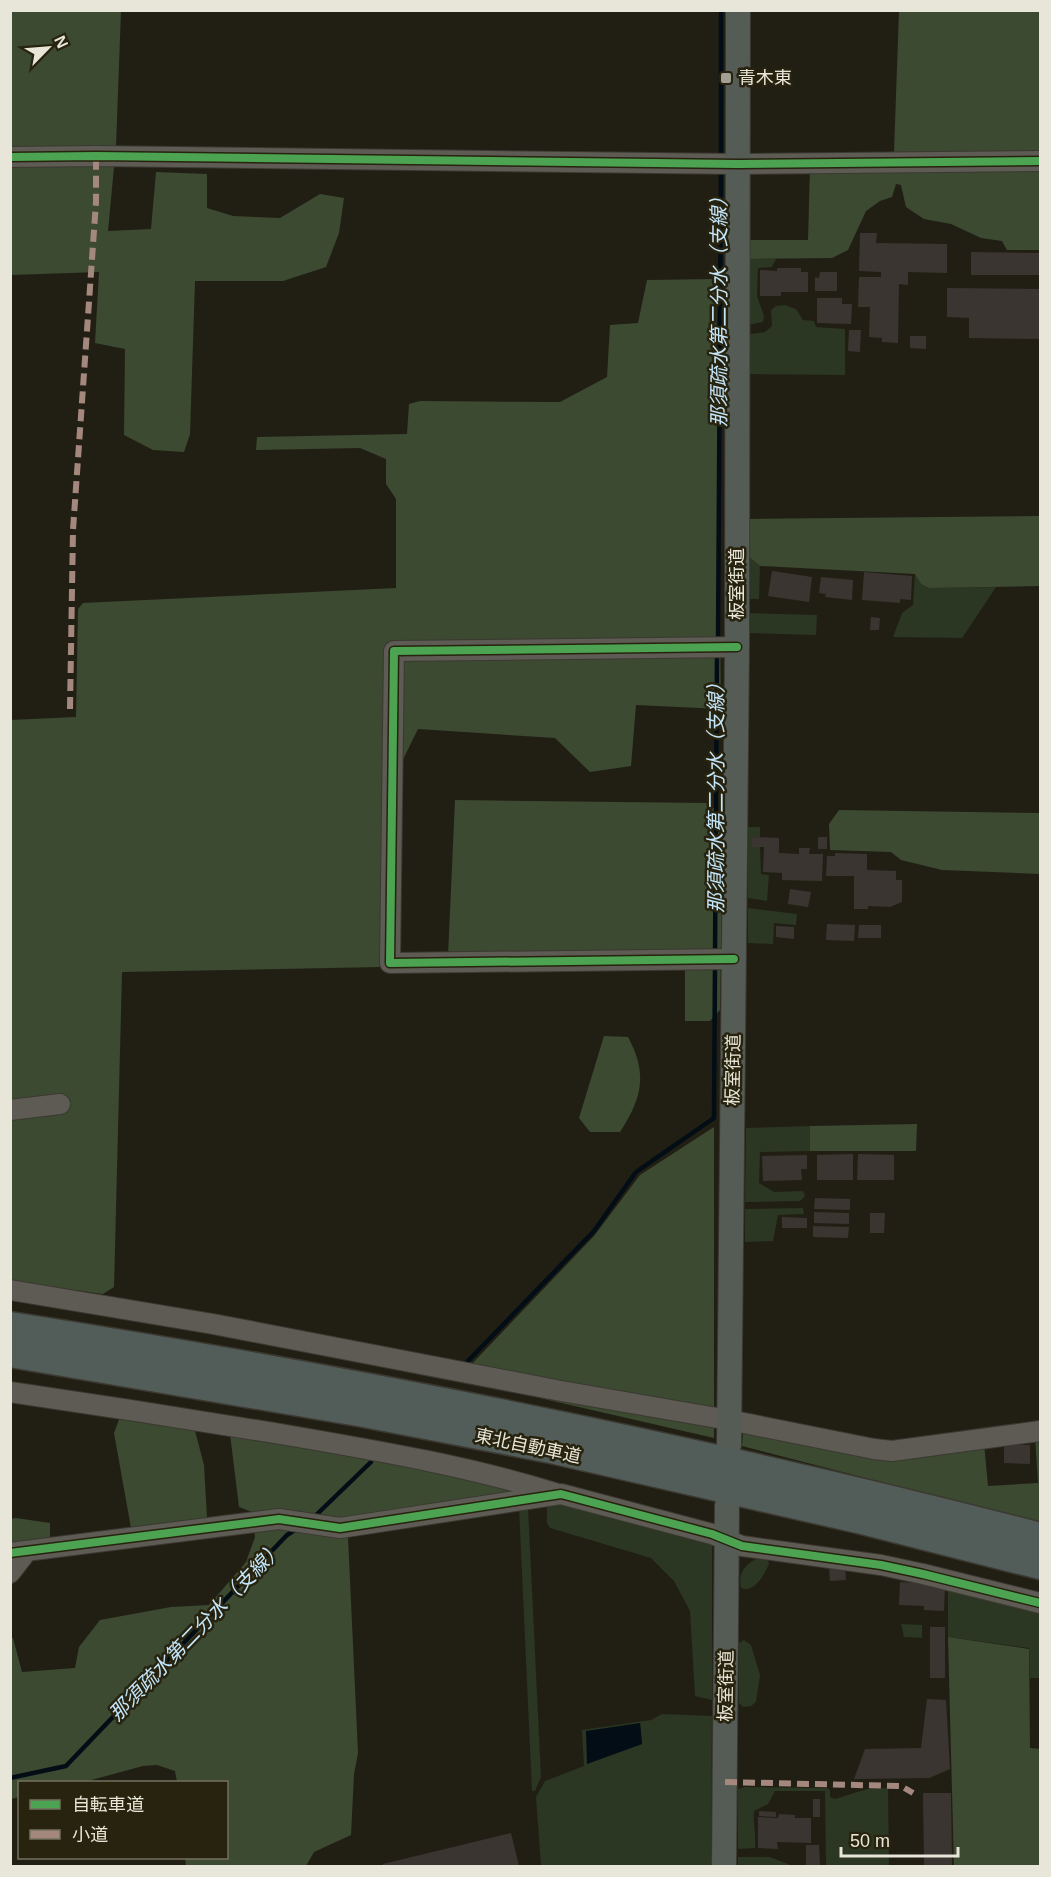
<svg xmlns="http://www.w3.org/2000/svg" width="1051" height="1877" viewBox="0 0 1051 1877" font-family="Helvetica,'Noto Sans JP',sans-serif">
  <style>
    .green { fill: #2b3623; fill-rule: evenodd }
    .forest { fill: #3c4a32 }
    .water { fill: #030d16 }
    .lines { fill: none; stroke-linecap: round; stroke-linejoin: round }
    .stream { stroke: #030d16; stroke-width: 4.5 }
    .building { fill: #3b3532 }
    .minor-casing { stroke: #3b3931; stroke-width: 22 }
    .major-casing { stroke: #3b3931; stroke-width: 26 }
    .highway-casing { stroke: #3b3931; stroke-width: 31 }
    .minor { stroke: #5d5b53; stroke-width: 20 }
    .major { stroke: #555b55; stroke-width: 24 }
    .highway { stroke: #525d59; stroke-width: 28 }
    .quiet { stroke: #a5887d; stroke-width: 6; stroke-dasharray: 12 6; stroke-linecap: butt }
    .cycleway-casing { stroke: #27230e; stroke-width: 11 }
    .cycleway { stroke: #4ca352; stroke-width: 8 }
    .poi-dot { fill: #a2a094; stroke: #27230e; stroke-width: 2 }
    .labels { text-anchor: middle; dominant-baseline: central; stroke-width: 5; stroke-linejoin: round; paint-order: stroke }
    .poi-label { font-size: 18px; fill: #e8e6d9; stroke: #27230e; text-anchor: start }
    .street-label { font-size: 18px; fill: #e8e6d9; stroke: #27230e }
    .water-label { font-size: 20px; font-style: italic; fill: #c4e6fb; stroke: #27230e }
  </style>
  <rect width="100%" height="100%" fill="#211f14"/>
  <path class="green" d="M749,259H776L772,267L758,268L757,296L764,316L763,322L748,325Z
    M785,305L796,309L803,320L814,321L816,327L845,329V375L749,374L750,334L765,332L772,326L771,310L776,306Z
    M748,556L760,566L759,599H748Z
    M915,574L921,584L929,588L996,587L962,638L893,637L902,613L913,605Z
    M749,613L817,615L816,635L748,633Z
    M748,827H760V837H752V847H760L761,874L769,875L767,901L748,898Z
    M748,908L797,914L796,925L774,923L773,944L748,943Z
    M810,1126V1151L760,1152L759,1183L774,1192L803,1191L805,1196L800,1201L745,1202L746,1128Z
    M803,1208L804,1214L778,1215L773,1241L745,1242V1209Z
    M547,1504L566,1505L712,1545V1700L695,1696L690,1611L674,1581L651,1558L550,1528L547,1523Z
    M528,1507L541,1777L535,1791H532L519,1508Z
    M766,1555L769,1564C764,1575 754,1594 741,1588C737,1569 750,1560 766,1555Z
    M948,1586L1040,1606V1678H1030L1029,1648L948,1637Z
    M901,1624L922,1625V1638L904,1637Z
    M744,1640L751,1645L760,1675L756,1702L751,1706L743,1707L739,1703V1643Z
    M662,1714L712,1716L711,1866H541L536,1797L545,1781L584,1766L582,1730L651,1720ZM640,1723L642,1744L587,1763Z
    M745,1787L826,1788L830,1790V1797L835,1799L867,1789L888,1788L889,1866H826L825,1791H775L768,1804L754,1811C753,1823 756,1835 755,1848L738,1849V1789Z
    M738,1857H770L793,1866H738Z"/>
  <path class="forest" d="M10,11H121L116,146L108,231L151,229L156,172L207,174V208L233,216L280,218L320,194L344,198L339,233L326,267L283,281H195L190,434L184,452L153,450L124,435L125,349L95,343L99,272L11,275Z
    M899,11H1040V152H894Z
    M810,168H1040V250H1007L1002,241L981,238L951,224L924,219L906,207L901,185L896,184L892,197L880,201L866,211L848,250L832,258L749,259V240H808Z
    M716,279L721,709L636,705L631,766L590,772L555,738L418,729L382,802L380,967L122,972L114,1287L103,1294L11,1281L10,720L76,717L78,609L83,603L396,588V499L386,484V459L360,448L256,450L257,437L407,434L409,404L420,401L560,402L607,377L610,325L638,323L647,280Z
    M1040,516V586L929,588L921,584L915,574L760,566L748,556V519Z
    M455,800L708,803L723,815L720,1010L710,1021H685V954L448,956Z
    M839,810L1040,813V874L942,870L901,860L891,852L830,850L829,824Z
    M604,1036L628,1037C648,1074 642,1098 620,1132H590L579,1118Z
    M917,1124L916,1151H810V1126Z
    M714,1127V1438L461,1380L467,1369L594,1236L640,1175Z
    M120,1417L193,1423L204,1465L207,1518L131,1528L114,1433Z
    M743,1433L872,1454L984,1443L988,1486L1038,1483L1035,1436L1040,1435V1523L742,1446Z
    M230,1434L406,1456L519,1492L361,1519L348,1537L358,1753L354,1774L351,1835L314,1852L306,1866H186L185,1858H226V1782H177L175,1771L157,1765L143,1766L84,1782H20L19,1797L11,1799L10,1638H13L22,1672L75,1668L79,1647L100,1620L171,1607L209,1605L246,1562L255,1537L252,1512L239,1507Z
    M16,1518L50,1523V1539L11,1549L10,1519Z
    M948,1637L1029,1649L1030,1748L1040,1749V1866H954Z"/>
  <path class="water" d="M640,1723L642,1744L587,1764L586,1731Z"/>
  <g class="lines">
    <path class="stream" d="M721,158V10
      M718,641L721,169
      M715,956L717,652
      M467,1362L594,1231L636,1172L714,1118L715,964
      M313,1518L371,1462
      M10,1778L66,1766L287,1535L298,1528"/>
  </g>
  <path class="building" d="M860,233H877L876,243L947,244V273L908,272V285L899,284L898,343L882,342V338L869,337L870,307H858L859,277H881V272L859,271Z
    M971,252L1040,253V275H971Z
    M777,268H801V272H808V292H781V296H760V270L777,271Z
    M820,272H837V291H815V277L819,278Z
    M947,288L1040,289V339L969,338V318L947,317Z
    M817,298H842V304H852L851,324L817,323Z
    M849,330H861L860,352L848,351Z
    M910,336H926V349L910,348Z
    M772,571L812,577L809,602L768,596Z
    M864,572L912,576L911,600L900,599V603L862,600Z
    M821,577L853,580L852,600L825,597L826,594L819,593Z
    M871,617L880,618L879,630H870Z
    M752,837L779,838V853L799,854V848H810L809,854H823L822,881L782,880V873L763,872L764,847H752Z
    M818,837H827V849H818Z
    M835,853L867,854V870L896,871V880H902V902L890,907L868,906V909H854V876H826L827,856H835Z
    M790,889L811,892L808,907L788,904Z
    M827,924L855,925L854,941L826,940Z
    M859,925H881V938H858Z
    M776,926L794,927V939L776,937Z
    M853,1154V1180H817V1155Z
    M858,1154L894,1155V1180H857Z
    M807,1155V1169H801L802,1180L763,1181L762,1156Z
    M815,1198L850,1199V1210L814,1209Z
    M814,1212L849,1213V1224L814,1223Z
    M870,1213H885L884,1233H870Z
    M782,1217L807,1218V1228H782Z
    M813,1226L849,1227L848,1238L813,1237Z
    M1004,1444L1030,1445V1464L1004,1463Z
    M845,1568L846,1580L830,1581L829,1569Z
    M900,1582L945,1585L944,1611L924,1610V1606L899,1605Z
    M930,1627H945V1678H930Z
    M927,1699L946,1700L950,1769L929,1778L854,1779L865,1749L921,1748Z
    M923,1793H951L952,1866H924Z
    M813,1799H820V1817H813Z
    M759,1811L776,1812V1817L759,1816Z
    M779,1814L795,1815V1818H811V1843L777,1842L778,1849L758,1848V1817L778,1818Z
    M511,1833L519,1866H383V1864Z
    M806,1845H819L820,1866H806Z"/>
  <g class="lines">
    <defs>
      <path id="minor" d="M10,157L96,156L738,164L1040,161
        M734,959L390,963L394,651L737,647
        M10,1110L60,1104
        M10,1290L213,1324L561,1391L729,1420L874,1449L892,1451L1040,1431
        M10,1392C106,1406 202,1421 298,1437C385,1452 471,1467 555,1493
        M10,1553L279,1519L340,1528L561,1494L712,1534L742,1546L881,1565L923,1574L1040,1603
        M10,1573L27,1551"/>
      <path id="major" d="M729,1445L737,647L738,10
        M724,1866L727,1506"/>
      <path id="highway" d="M10,1326C357,1380 701,1449 1040,1537
        M10,1353L364,1413L551,1449L858,1519L1040,1565"/>
    </defs>
    <use href="#minor" class="minor-casing"/>
    <use href="#major" class="major-casing"/>
    <use href="#highway" class="highway-casing"/>
    <use href="#minor" class="minor"/>
    <use href="#major" class="major"/>
    <use href="#highway" class="highway"/>
    <path class="quiet" d="M70,709L73,530L96,202V156
      M725,1782L901,1786L913,1793"/>
    <defs>
      <path id="cycleway" d="M10,157L96,156L738,164L1040,161
        M734,959L390,963L394,651L737,647
        M10,1553L279,1519L340,1528L561,1494L712,1534L742,1546L881,1565L923,1574L1040,1603"/>
    </defs>
    <use href="#cycleway" class="cycleway-casing"/>
    <use href="#cycleway" class="cycleway"/>
  </g>
  <rect class="poi-dot" x="720" y="72" width="12" height="12" rx="3"/>
  <g class="labels">
    <g class="poi-label">
      <text x="738" y="78">青木東</text>
    </g>
    <g class="street-label">
      <text transform="translate(737 584) rotate(-90)">板室街道</text>
      <text transform="translate(733 1070) rotate(-89)">板室街道</text>
      <text transform="translate(528 1446) rotate(12)">東北自動車道</text>
      <text transform="translate(726 1686) rotate(-89)">板室街道</text>
    </g>
    <g class="water-label">
      <text transform="translate(719 307) rotate(-90)">那須疏水第二分水（支線）</text>
      <text transform="translate(716 793) rotate(-90)">那須疏水第二分水（支線）</text>
      <text transform="translate(196 1631) rotate(-46)">那須疏水第二分水（支線）</text>
    </g>
  </g>
  <rect width="1051" height="1877" fill="none" stroke="#e8e6d9" stroke-width="24"/>
  <rect x="18" y="1781" width="210" height="78" fill="#27230e" stroke="#74715f" stroke-width="1.5"/>
  <rect x="30" y="1800" width="30" height="9" fill="#4ca352" stroke="#74715f" stroke-width="1.5"/>
  <text x="72" y="1811" font-size="18" fill="#e8e6d9">自転車道</text>
  <rect x="30" y="1830" width="30" height="9" fill="#a5887d" stroke="#74715f" stroke-width="1.5"/>
  <text x="72" y="1841" font-size="18" fill="#e8e6d9">小道</text>
  <g transform="translate(48 48) rotate(65)" stroke="#27230e" stroke-width="4.5" paint-order="stroke">
  <path d="M0-4.5L10 22L0 15L-10 22Z" fill="#e8e6d9"/>
  <text y="-9" font-size="16" font-weight="bold" text-anchor="middle" fill="#e8e6d9">N</text>
  </g>
  <path d="M841 1847v9h117v-9" fill="none" stroke="#e8e6d9" stroke-width="3"/>
  <text x="850" y="1847" font-size="18" fill="#e8e6d9" stroke="#27230e" stroke-width="4.5" paint-order="stroke">50 m</text>
</svg>
